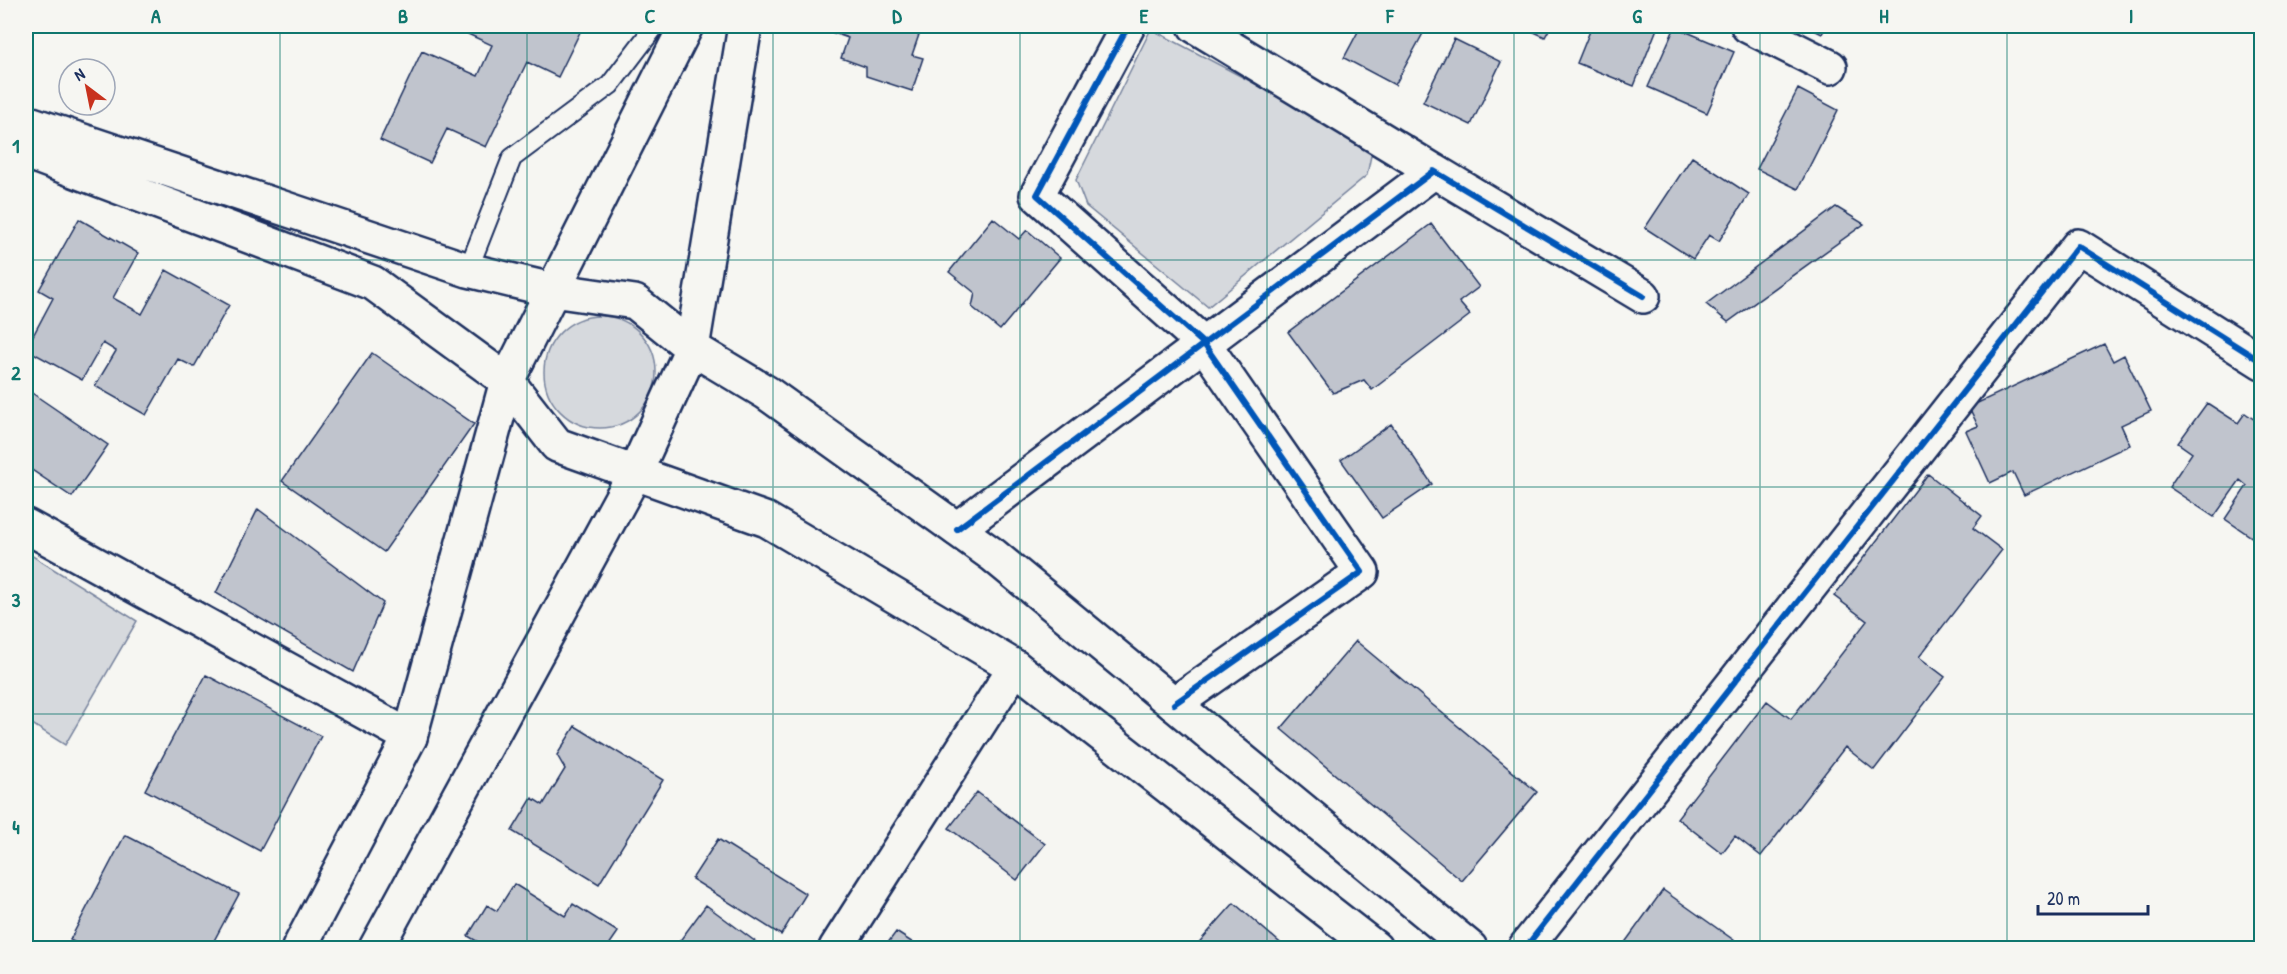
<svg xmlns="http://www.w3.org/2000/svg" width="2287" height="974" viewBox="0 0 2287 974" font-family="'Patrick Hand',sans-serif">
  <style>
    .green { fill: #d6d9dd; stroke: #78849e; stroke-width: 1.5 }
    .building { fill: #c0c4cd; stroke: #1b2f5e; stroke-width: 1.5 }
    .lines { fill: none; stroke-linecap: round; stroke-linejoin: round }
    .service-casing { stroke: #1b2f5e; stroke-width: 22 }
    .minor-casing { stroke: #1b2f5e; stroke-width: 38 }
    .secondary-casing { stroke: #1b2f5e; stroke-width: 38 }
    .service { stroke: #f6f6f2; stroke-width: 18 }
    .minor { stroke: #f6f6f2; stroke-width: 33 }
    .secondary { stroke: #f6f6f2; stroke-width: 33 }
    .cycleway-casing { stroke: #f6f6f2; stroke-width: 10 }
    .cycleway { stroke: #0057b8; stroke-width: 6 }
    .grid { fill: none; stroke: #0f766e; stroke-width: 1.5; stroke-opacity: 0.55 }
    .neatline { fill: none; stroke: #0f766e; stroke-width: 2 }
    .grid-label { font-size: 20px; text-anchor: middle; font-weight: bold; fill: #0f766e }
  </style>
  <rect width="100%" height="100%" fill="#f6f6f2"/>
  <filter id="ink" filterUnits="userSpaceOnUse"><feTurbulence type="fractalNoise" baseFrequency=".0167" numOctaves="2"/><feDisplacementMap in="SourceGraphic" scale="12" xChannelSelector="R" yChannelSelector="G"/><feConvolveMatrix kernelMatrix="1 2 1 2 8 2 1 2 1" color-interpolation-filters="sRGB"/></filter>
  <g filter="url(#ink)">
    <path class="green" d="M1151,29L1373,146L1367,175L1208,307L1086,206L1076,180Z
      M544 372a56 56 0 1 1 112 0a56 56 0 1 1-112 0Z
      M26,552L137,621L65,745L26,720Z"/>
    <path class="building" d="M471,26H583L558,77L527,62L486,147L447,129L430,163L380,140L422,51L478,76L492,45L468,34Z
      M814,26H922L912,55L923,58L912,91L866,76V67L841,58L848,38Z
      M1361,26H1427L1395,85L1344,58Z
      M1521,26H1551L1545,37Z
      M1592,26H1658L1634,86L1577,63Z
      M1806,26H1826L1822,34Z
      M1675,27L1734,52L1707,113L1648,87Z
      M1454,39L1501,62L1471,125L1423,102Z
      M1798,89L1838,110L1798,189L1757,169Z
      M1692,157L1749,194L1719,241L1709,235L1693,259L1645,228Z
      M1836,207L1864,224L1728,322L1706,304Z
      M993,218L1019,239L1027,230L1060,258L1000,330L972,307L975,293L949,272Z
      M79,219L138,253L113,298L142,314L166,270L229,305L194,367L178,359L146,415L95,386L116,351L103,343L82,380L26,349L53,298L39,290Z
      M1431,224L1479,287L1459,302L1470,315L1372,390L1364,380L1333,393L1288,332Z
      M2104,344L2113,361L2124,355L2151,411L2121,425L2130,445L2024,495L2013,472L1990,483L1966,431L1978,426L1969,407Z
      M372,353L474,424L384,552L282,481Z
      M26,389L108,445L72,497L26,466Z
      M2207,403L2238,423L2245,413L2262,425V544L2225,519L2247,486L2240,480L2214,517L2169,487L2192,453L2178,443Z
      M1391,424L1432,484L1382,518L1341,460Z
      M1928,474L1982,516L1973,528L2002,550L1919,657L1945,677L1874,770L1845,747L1761,856L1735,836L1722,853L1677,818L1767,701L1791,719L1867,621L1834,596Z
      M258,509L383,603L353,672L216,593Z
      M1356,641L1537,792L1462,881L1281,729Z
      M206,675L321,736L260,851L145,790Z
      M575,726L663,780L599,884L512,831L532,798L543,805L565,769L557,755Z
      M977,792L1045,844L1017,880L949,828Z
      M125,835L239,894L210,948H86L70,940Z
      M718,839L806,894L781,935L692,879Z
      M514,884L565,916L573,904L618,932L609,945L615,948H476L480,943L468,936L487,905L497,911Z
      M1663,890L1745,948H1621Z
      M1234,903L1286,948H1194Z
      M706,905L764,948H679L676,946Z
      M896,932L921,948H884Z"/>
    <g class="lines">
      <defs>
        <path id="service" d="M468,270L512,158L610,85L655,26"/>
        <path id="minor" d="M1128,26L1037,195L1204,344L1362,572L1174,704
          M1195,26L1434,171
          M1748,26L1830,67
          M26,526L410,737
          M957,529L1434,171L1643,296
          M836,948L1015,667
          M1525,948L2078,246L2262,362"/>
        <path id="secondary" d="M26,122L468,270L552,290L635,302L692,348L767,393L993,555L1470,948
          M26,152L373,283L507,381L557,445L767,520L1015,667L1375,948
          M299,948L410,737L507,381L686,26
          M376,948L635,473L692,348L745,26"/>
      </defs>
      <use href="#service" class="service-casing"/>
      <use href="#minor" class="minor-casing"/>
      <use href="#secondary" class="secondary-casing"/>
      <use href="#service" class="service"/>
      <use href="#minor" class="minor"/>
      <use href="#secondary" class="secondary"/>
      <defs>
        <path id="cycleway" d="M1128,26L1037,195L1204,344L1362,572L1174,704
          M957,529L1434,171L1643,296
          M1525,948L2078,246L2262,362"/>
      </defs>
      <use href="#cycleway" class="cycleway-casing"/>
      <use href="#cycleway" class="cycleway"/>
    </g>
  </g>
  <path class="grid" d="M280,26V948M527,26V948M773,26V948M1020,26V948M1267,26V948M1514,26V948M1760,26V948M2007,26V948M26,260H2262M26,487H2262M26,714H2262"/>
  <rect width="2287" height="974" fill="none" stroke="#f6f6f2" stroke-width="66"/>
  <g transform="translate(87 87) rotate(328)"><circle r="28" fill="#f6f6f2" stroke="#9ea6b7" stroke-width="1.5"/>
  <path d="M0-4.5L10 22L0 15L-10 22Z" fill="#c8321e"/>
  <text y="-9" font-size="16" font-weight="bold" text-anchor="middle" fill="#1b2f5e">N</text>
  </g>
  <path d="M2038 905v9h110v-9" fill="none" stroke="#1b2f5e" stroke-width="3"/>
  <text x="2047" y="905" font-size="18" fill="#1b2f5e" stroke="#f6f6f2" stroke-width="4.5" paint-order="stroke">20 m</text>
  <rect x="33" y="33" width="2221" height="908" class="neatline"/>
  <g class="grid-label">
    <text x="156" y="23">A</text>
    <text x="403" y="23">B</text>
    <text x="650" y="23">C</text>
    <text x="897" y="23">D</text>
    <text x="1144" y="23">E</text>
    <text x="1390" y="23">F</text>
    <text x="1637" y="23">G</text>
    <text x="1884" y="23">H</text>
    <text x="2131" y="23">I</text>
    <text x="16" y="153">1</text>
    <text x="16" y="380">2</text>
    <text x="16" y="607">3</text>
    <text x="16" y="834">4</text>
  </g>
</svg>
